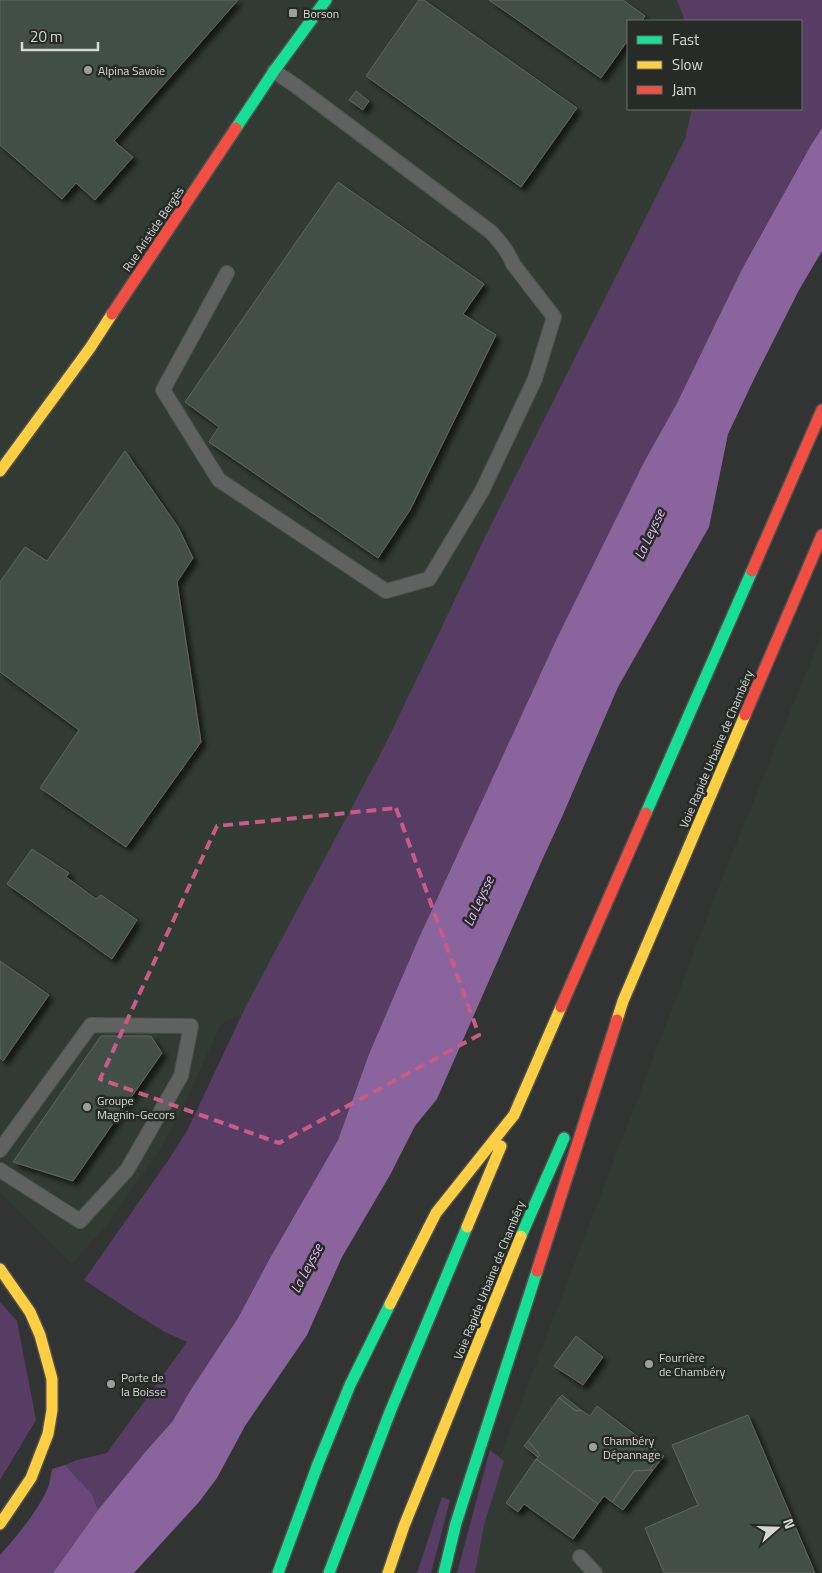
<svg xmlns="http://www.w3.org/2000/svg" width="822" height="1573" viewBox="0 0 822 1573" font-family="'Titillium Web',sans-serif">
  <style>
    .built { fill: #313b33 }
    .green { fill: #573d63 }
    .forest { fill: #6a477a }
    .water { fill: #8a649c }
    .building { fill: #425048; stroke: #616462; filter: url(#shadow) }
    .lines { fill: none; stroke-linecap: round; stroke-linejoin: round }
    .lane-casing { stroke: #4e514f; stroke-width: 16 }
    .fast-casing { stroke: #4e514f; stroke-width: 14 }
    .slow-casing { stroke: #4e514f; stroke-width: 14 }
    .jam-casing { stroke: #4e514f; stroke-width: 14 }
    .lane { stroke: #5f6260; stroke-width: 14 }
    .fast { stroke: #16e098; stroke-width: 11 }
    .slow { stroke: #ffcf43; stroke-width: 11 }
    .jam { stroke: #f24e42; stroke-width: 11 }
    .marked { fill: none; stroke: #c95b86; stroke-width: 4; stroke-dasharray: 10 6; stroke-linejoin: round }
    .poi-dot { fill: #9c9f9c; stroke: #262b27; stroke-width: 2 }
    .labels { text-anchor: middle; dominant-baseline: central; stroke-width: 5; stroke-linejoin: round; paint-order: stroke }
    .poi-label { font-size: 12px; fill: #d5d8d5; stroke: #262b27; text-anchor: start }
    .street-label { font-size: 12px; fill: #d5d8d5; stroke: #262b27 }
    .water-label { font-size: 14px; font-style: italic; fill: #e6b7fd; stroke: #262b27 }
  </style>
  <defs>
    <filter id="shadow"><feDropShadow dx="4.5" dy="4.5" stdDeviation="2.5" flood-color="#0009"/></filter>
  </defs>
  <rect width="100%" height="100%" fill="#313432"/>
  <path class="built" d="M0,0H801L789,21H628V109H741L267,1002L221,1024L185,1103L161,1148L104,1228L72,1264L0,1193Z
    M822,634V1573H466L476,1520L726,868Z"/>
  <path class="green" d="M677,0H822V128L811,145L742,269L677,403L644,462L557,638L418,940L369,1054L338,1140L270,1258L238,1318L190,1391L172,1422L146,1451L98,1510L92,1494L65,1465L77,1460L107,1453L187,1342L165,1332L131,1311L84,1280L167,1162L187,1131L247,1004L383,749L488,531L685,139L692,109H801V21H685Z
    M0,1302L17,1321L36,1420L0,1480Z
    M490,1450L504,1461L484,1525L475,1573H457Z
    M442,1497L450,1500L431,1573H417Z"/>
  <path class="forest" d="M65,1465L92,1494L98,1510L53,1573H0V1555C18,1535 37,1512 48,1488C50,1482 51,1475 52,1469Z"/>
  <path class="water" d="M822,128V251L799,290L755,377L728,434L709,527L618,687L562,817L543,858L437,1099L415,1126L390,1175L342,1257L307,1335L245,1426L217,1478L199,1502L134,1573H53L98,1510L146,1451L172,1422L190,1391L238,1318L270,1258L338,1140L369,1054L418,940L557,638L644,462L677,403L742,269L811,145Z"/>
  <path class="building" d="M0,0H238L114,141L133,157L95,200L76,183L62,199L0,145Z
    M419,0H424L577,108L521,187L366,76Z
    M489,0H623L645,16L642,21H628V40L601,78Z
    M356,91L369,101L363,110L349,100Z
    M338,182L484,284L463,314L496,335L410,510L378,558L209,442L219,427L185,402Z
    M125,451L178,527L193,558L177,582L201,742L126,847L40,788L79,730L0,672V582L25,547L47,561Z
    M32,849L69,873L66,877L96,899L101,895L137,920L112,959L7,884Z
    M0,961L49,995L3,1061L0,1058Z
    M101,1036H151L162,1053L73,1181L13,1162Z
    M576,1336L603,1357L583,1385L554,1366Z
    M562,1395L581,1410L576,1411L559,1398Z
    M559,1398L576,1411L581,1410L590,1416L597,1406L661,1454L649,1470L634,1471L612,1502L604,1496L598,1504L536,1459L540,1455L528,1441Z
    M748,1415L815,1573H664L645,1528L698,1505L672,1445Z
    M528,1441L540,1455L538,1457L524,1446Z
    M661,1454L664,1456L653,1470H649Z
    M536,1459L598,1504L573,1539L524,1504L518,1512L506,1503Z
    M653,1470L623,1510L612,1502L634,1471Z"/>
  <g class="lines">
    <defs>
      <path id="lane" d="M227,273L163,390L219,480L386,591L429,579L482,491L535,379L554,317L513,264C508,251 500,242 491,232L296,86L274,71
        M0,1150L91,1025L191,1026L181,1076L127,1170L80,1221L0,1170
        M580,1557L595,1573"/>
      <path id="fast" d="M236,128L274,71L326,0
        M646,813L752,571
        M521,1236L564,1138
        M278,1573L318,1464L350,1385L390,1304
        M329,1573L390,1412L467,1227
        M444,1573L456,1523L537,1271"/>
      <path id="slow" d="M0,471L90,348L112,314
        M617,1020L623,1001L745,715
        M467,1227L501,1146
        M0,1269L30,1312L40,1335L52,1379V1410L48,1434L31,1478L0,1524
        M390,1304L436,1213L514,1115L561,1007
        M388,1573L404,1526L521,1236"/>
      <path id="jam" d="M112,314L236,128
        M752,571L822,410
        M745,715L822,535
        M561,1007L646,813
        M537,1271L617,1020"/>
    </defs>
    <use href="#lane" class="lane-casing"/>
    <use href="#fast" class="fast-casing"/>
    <use href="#slow" class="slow-casing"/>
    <use href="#jam" class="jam-casing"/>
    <use href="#lane" class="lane"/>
    <use href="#fast" class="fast"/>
    <use href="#slow" class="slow"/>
    <use href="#jam" class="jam"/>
  </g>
  <path class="marked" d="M396,808L479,1035L279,1143L100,1079L217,826Z"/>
  <g class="poi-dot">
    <rect x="288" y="8" width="10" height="10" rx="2.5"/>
    <circle cx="88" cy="70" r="5"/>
    <circle cx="87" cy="1107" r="5"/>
    <circle cx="649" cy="1364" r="5"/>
    <circle cx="111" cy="1384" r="5"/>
    <circle cx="593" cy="1447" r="5"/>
  </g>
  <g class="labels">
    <g class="poi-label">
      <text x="303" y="13">Borson</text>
      <text x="98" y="70">Alpina Savoie</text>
      <text x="97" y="1100">Groupe<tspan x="97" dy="14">Magnin-Gecors</tspan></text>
      <text x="659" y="1357">Fourrière<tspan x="659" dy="14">de Chambéry</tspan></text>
      <text x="121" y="1377">Porte de<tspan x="121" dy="14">la Boisse</tspan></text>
      <text x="603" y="1440">Chambéry<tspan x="603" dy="14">Dépannage</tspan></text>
    </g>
    <g class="street-label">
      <text transform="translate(153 229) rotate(-56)">Rue Aristide Bergès</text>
      <text transform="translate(716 749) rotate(-67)">Voie Rapide Urbaine de Chambéry</text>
      <text transform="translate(489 1280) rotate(-68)">Voie Rapide Urbaine de Chambéry</text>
    </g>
    <g class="water-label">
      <text transform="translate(649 534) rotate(-65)">La Leysse</text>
      <text transform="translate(478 901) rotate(-65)">La Leysse</text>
      <text transform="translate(306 1268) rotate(-62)">La Leysse</text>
    </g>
  </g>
  <rect x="627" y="20" width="175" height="90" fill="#262b27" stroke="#6c706d"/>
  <rect x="637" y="36" width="25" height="8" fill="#16e098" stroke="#6c706d"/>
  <text x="672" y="45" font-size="15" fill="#d5d8d5">Fast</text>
  <rect x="637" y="61" width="25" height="8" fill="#ffcf43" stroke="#6c706d"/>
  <text x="672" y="70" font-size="15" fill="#d5d8d5">Slow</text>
  <rect x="637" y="86" width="25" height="8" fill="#f24e42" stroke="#6c706d"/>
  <text x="672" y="95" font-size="15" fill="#d5d8d5">Jam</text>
  <g transform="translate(777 1528) rotate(70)" stroke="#262b27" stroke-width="4" paint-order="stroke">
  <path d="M0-4L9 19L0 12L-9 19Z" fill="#d5d8d5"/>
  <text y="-8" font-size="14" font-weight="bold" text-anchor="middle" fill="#d5d8d5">N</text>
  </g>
  <path d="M22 42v8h76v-8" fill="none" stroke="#d5d8d5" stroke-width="2.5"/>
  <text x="30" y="42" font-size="15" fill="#d5d8d5" stroke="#262b27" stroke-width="4" paint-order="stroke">20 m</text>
</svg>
